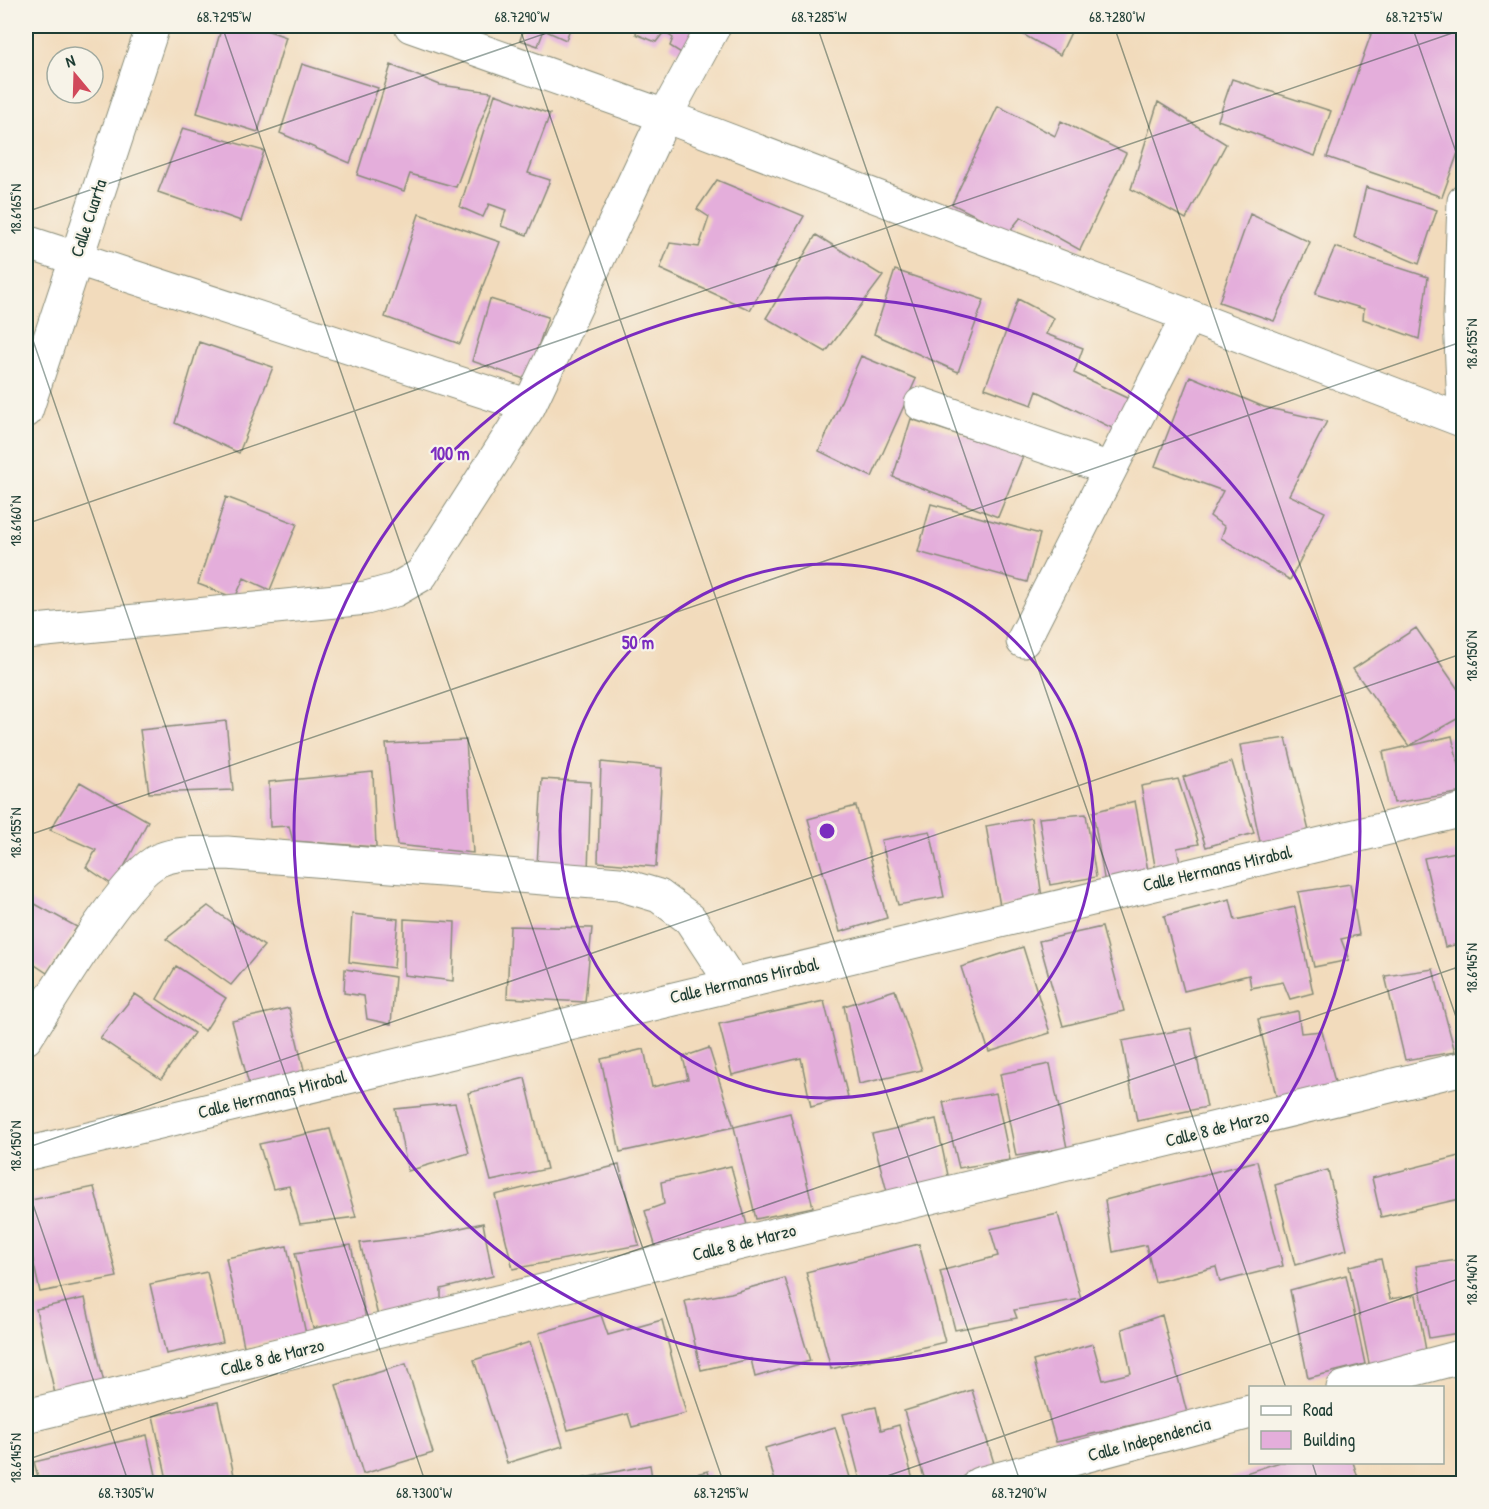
<svg xmlns="http://www.w3.org/2000/svg" width="1489" height="1509" viewBox="0 0 1489 1509" font-family="'Patrick Hand',sans-serif">
  <style>
    .building { fill: #e4aedb }
    .lines { fill: none; stroke-linecap: round; stroke-linejoin: round }
    .minor-casing { stroke: #888c78; stroke-width: 35 }
    .minor { stroke: #fff; stroke-width: 33 }
    .ticks { fill: none; stroke: #1f3d34; stroke-width: 1.5; stroke-opacity: 0.45 }
    .ring { fill: none; stroke: #7b2cbf; stroke-width: 3 }
    .labels { text-anchor: middle; dominant-baseline: central; stroke-width: 4.5; stroke-linejoin: round; paint-order: stroke }
    .street-label { font-size: 18px; fill: #1f3d34; stroke: #f7f3e8 }
    .centre { fill: #7b2cbf; stroke: #f7f3e8; stroke-width: 3 }
    .ring-label { font-size: 18px; text-anchor: middle; font-weight: bold; fill: #7b2cbf; stroke: #f7f3e8; stroke-width: 4.5; stroke-linejoin: round; paint-order: stroke }
    .neatline { fill: none; stroke: #1f3d34; stroke-width: 2 }
    .ticks-label { font-size: 15px; text-anchor: middle; fill: #1f3d34 }
  </style>
  <rect width="100%" height="100%" fill="#f7f3e8"/>
  <filter id="ink" filterUnits="userSpaceOnUse"><feTurbulence type="fractalNoise" baseFrequency=".0167" numOctaves="2"/><feDisplacementMap in="SourceGraphic" scale="12" xChannelSelector="R" yChannelSelector="G"/><feConvolveMatrix kernelMatrix="1 2 1 2 8 2 1 2 1" color-interpolation-filters="sRGB"/></filter>
  <filter id="wash" filterUnits="userSpaceOnUse"><feTurbulence type="fractalNoise" baseFrequency=".008" numOctaves="4" result="noise"/><feDisplacementMap in="SourceGraphic" scale="24" xChannelSelector="R" yChannelSelector="G"/><feGaussianBlur stdDeviation="1.35" result="paint"/><feColorMatrix in="noise" values="0 0 0 0 0 0 0 0 0 0 0 0 0 0 0 0 0 1.4 0 .05"/><feComposite in="paint" operator="in"/></filter>
  <g filter="url(#wash)">
    <rect width="100%" height="100%" fill="#f2dbbc"/>
    <g id="blocks">
      <path class="building" d="M222,26H255L286,37L258,132L197,113Z
        M525,26H571L566,40L544,30L538,46L520,40Z
        M637,26H705L686,56L670,46L673,38L664,32L656,42L636,34Z
        M1008,26H1074L1060,55Z
        M1374,26H1464V136L1442,197L1327,157Z
        M302,64L378,88L350,163L280,133Z
        M391,65L440,85L492,92L456,187L410,174L404,191L357,175Z
        M1232,79L1331,111L1315,156L1218,120Z
        M495,94L550,114L528,173L550,180L527,235L501,226L506,210L489,204L483,217L460,207Z
        M1158,102L1226,144L1186,219L1131,189Z
        M998,106L1055,136L1061,121L1126,153L1080,250L1021,217L1009,232L952,204Z
        M183,128L264,151L241,221L158,192Z
        M717,180L804,216L750,310L660,269L670,243L699,247L709,217L697,209Z
        M1366,187L1437,210L1419,264L1354,237Z
        M419,214L500,242L460,344L385,317Z
        M1250,214L1310,242L1274,321L1219,302Z
        M816,235L883,276L826,352L766,318Z
        M1335,247L1428,277L1419,339L1363,319L1364,309L1315,294Z
        M895,270L984,300L958,372L874,334Z
        M490,299L548,317L527,380L472,361Z
        M1018,299L1054,318L1046,334L1083,348L1074,373L1129,399L1118,431L1037,391L1032,405L985,388Z
        M199,342L273,367L239,453L175,423Z
        M861,356L916,379L872,477L819,451Z
        M1190,376L1264,407L1327,421L1289,495L1325,512L1290,580L1221,538L1225,527L1210,516L1223,491L1155,466Z
        M911,419L1023,456L998,517L893,477Z
        M226,497L297,524L270,590L244,578L235,598L198,584Z
        M931,504L1040,534L1027,582L918,552Z
        M1416,628L1464,698V715L1409,746L1452,736L1464,792L1394,803L1383,752L1409,746L1353,669Z
        M226,721L233,790L149,793L140,730Z
        M1286,738L1310,835L1260,842L1240,745Z
        M466,740L473,853L397,845L386,744Z
        M601,762L662,768L656,867L598,862Z
        M1232,762L1254,833L1206,847L1183,777Z
        M373,772L376,847L293,841L289,826L270,827L269,782Z
        M542,779L591,782L588,871L537,865Z
        M1178,779L1199,844L1177,848L1182,870L1156,872L1141,786Z
        M80,782L148,821L114,886L86,867L96,850L50,830Z
        M1135,801L1149,876L1105,884L1093,812Z
        M856,806L887,918L840,932L808,819Z
        M1086,814L1096,877L1050,885L1039,818Z
        M1031,818L1042,898L1000,906L986,826Z
        M930,831L944,897L898,905L881,840Z
        M1456,852L1459,864L1464,863V943L1445,947L1424,858Z
        M1350,884L1359,935L1341,939L1349,960L1314,967L1298,892Z
        M26,899L77,927L47,973L26,959Z
        M1230,899L1235,920L1295,907L1313,993L1290,999L1283,982L1251,988L1249,975L1184,991L1164,916Z
        M208,906L264,946L231,985L166,939Z
        M352,914L398,919L394,968L349,962Z
        M404,919L455,922L453,981L404,975Z
        M510,926L592,928L585,1002L507,998Z
        M1102,927L1124,1011L1063,1026L1039,941Z
        M1023,947L1050,1033L989,1052L961,967Z
        M176,966L226,998L205,1031L157,999Z
        M1464,966V984H1463L1458,968Z
        M345,969L395,977L391,1024L367,1019L364,996L344,993Z
        M1433,969L1455,1052L1405,1060L1385,976Z
        M895,990L922,1070L859,1084L844,1006Z
        M135,994L194,1033L161,1079L100,1038Z
        M824,1001L848,1097L811,1107L801,1058L732,1075L719,1024Z
        M289,1008L305,1074L249,1085L232,1021Z
        M1298,1011L1301,1033L1322,1031L1336,1086L1277,1100L1258,1019Z
        M1191,1028L1207,1107L1137,1121L1122,1041Z
        M709,1048L734,1127L620,1152L601,1059L644,1049L652,1087L688,1079L683,1057Z
        M1050,1064L1067,1148L1016,1156L1000,1074Z
        M525,1078L547,1169L491,1181L468,1093Z
        M996,1093L1010,1160L959,1168L943,1102Z
        M455,1103L469,1153L408,1171L395,1109Z
        M790,1113L813,1207L756,1219L734,1127Z
        M936,1119L949,1180L887,1192L872,1134Z
        M330,1129L356,1217L300,1224L289,1186L273,1189L259,1144Z
        M1464,1155V1198L1381,1217L1372,1178Z
        M1257,1161L1283,1266L1220,1282L1216,1267L1155,1282L1146,1245L1113,1252L1105,1200Z
        M619,1165L639,1245L513,1269L495,1195Z
        M731,1166L747,1225L656,1248L645,1211L664,1204L661,1182Z
        M1328,1170L1347,1250L1295,1265L1275,1185Z
        M94,1187L117,1277L40,1292L26,1229V1201Z
        M1058,1214L1081,1299L1014,1310L1017,1318L955,1330L940,1271L998,1256L990,1229Z
        M483,1223L493,1276L441,1289V1302L378,1316L360,1243L429,1235Z
        M919,1244L945,1342L831,1369L806,1272Z
        M351,1245L366,1319L313,1328L295,1253Z
        M287,1246L306,1334L244,1346L226,1258Z
        M1381,1259L1390,1299L1416,1295L1427,1356L1371,1373L1349,1266Z
        M1464,1259V1332L1429,1338L1416,1266Z
        M207,1272L223,1342L166,1354L150,1284Z
        M1346,1275L1365,1364L1308,1378L1290,1290Z
        M785,1278L810,1361L755,1377L751,1359L701,1370L685,1301L731,1293Z
        M85,1298L104,1383L55,1394L36,1309Z
        M601,1315L608,1335L662,1320L686,1413L632,1427L628,1414L568,1430L539,1333Z
        M1162,1315L1187,1413L1056,1442L1033,1361L1093,1344L1103,1380L1131,1373L1122,1329Z
        M530,1342L563,1446L507,1463L474,1360Z
        M406,1364L433,1453L363,1474L336,1385Z
        M972,1390L996,1470L951,1484H926L904,1411Z
        M218,1402L236,1484H168L153,1416Z
        M876,1407L881,1430L899,1425L914,1484H861L843,1414Z
        M835,1427L852,1484H776L765,1448Z
        M147,1435L158,1484H40L34,1462Z
        M1280,1462H1353L1360,1484H1212Z
        M650,1465L653,1484H585L584,1478Z
        M708,1471L711,1484H662V1483Z"/>
    </g>
  </g>
  <g filter="url(#ink)">
    <use href="#blocks" fill-opacity="0" stroke="#888c78" stroke-width="1.5"/>
    <g class="lines">
      <defs>
        <path id="minor" d="M411,26L665,116L1464,421
          M1464,201L1460,317L1464,409
          M26,242L529,406
          M921,404L1110,469
          M26,411L153,26
          M26,632L366,598L395,590L421,575L529,406L665,116L714,26
          M1023,641L1188,316
          M26,1038C51,1000 124,875 159,860C180,851 205,854 227,853L619,884L659,896L690,919L732,983
          M26,1154L1464,810
          M1343,1388L1464,1356
          M26,1416L1464,1068
          M979,1484L1250,1412"/>
      </defs>
      <use href="#minor" class="minor-casing"/>
      <use href="#minor" class="minor"/>
    </g>
  </g>
  <path class="ticks" d="M222,26L724,1484M519,26L1021,1484M817,26L1286,1388M1114,26L1464,1040M1412,26L1464,175M26,212L567,26M26,320L426,1484M26,524L1464,29M26,836L1464,341M26,1148L1464,653M26,1184L129,1484M26,1460L1464,965M1312,1462L1319,1484M864,1484L1464,1277"/>
  <g class="ring">
    <circle cx="827" cy="831" r="267"/>
    <circle cx="827" cy="831" r="533"/>
  </g>
  <g class="labels">
    <g class="street-label">
      <text transform="translate(88 218) rotate(-72)">Calle Cuarta</text>
      <text transform="translate(1217 868) rotate(-13)">Calle Hermanas Mirabal</text>
      <text transform="translate(744 980) rotate(-13)">Calle Hermanas Mirabal</text>
      <text transform="translate(272 1094) rotate(-14)">Calle Hermanas Mirabal</text>
      <text transform="translate(1217 1128) rotate(-14)">Calle 8 de Marzo</text>
      <text transform="translate(744 1242) rotate(-14)">Calle 8 de Marzo</text>
      <text transform="translate(272 1357) rotate(-14)">Calle 8 de Marzo</text>
      <text transform="translate(1149 1439) rotate(-15)">Calle Independencia</text>
    </g>
  </g>
  <circle cx="827" cy="831" r="9" class="centre"/>
  <g class="ring-label">
    <text x="450" y="460">100 m</text>
    <text x="638" y="649">50 m</text>
  </g>
  <rect width="1489" height="1509" fill="none" stroke="#f7f3e8" stroke-width="66"/>
  <rect x="1249" y="1386" width="195" height="78" fill="#f7f3e8" stroke="#a1aaa0" stroke-width="1.5"/>
  <rect x="1261" y="1406" width="30" height="9" fill="#ffffff" stroke="#a1aaa0" stroke-width="1.5"/>
  <text x="1303" y="1416" font-size="18" fill="#1f3d34">Road</text>
  <rect x="1261" y="1431" width="30" height="18" fill="#e4aedb" stroke="#a1aaa0" stroke-width="1.5"/>
  <text x="1303" y="1446" font-size="18" fill="#1f3d34">Building</text>
  <g transform="translate(75 75) rotate(341)"><circle r="28" fill="#f7f3e8" stroke="#a1aaa0" stroke-width="1.5"/>
  <path d="M0-4.5L10 22L0 15L-10 22Z" fill="#d1495b"/>
  <text y="-9" font-size="16" font-weight="bold" text-anchor="middle" fill="#1f3d34">N</text>
  </g>
  <rect x="33" y="33" width="1423" height="1443" class="neatline"/>
  <g class="ticks-label">
    <text x="224" y="22">68.7295°W</text>
    <text x="522" y="22">68.7290°W</text>
    <text x="819" y="22">68.7285°W</text>
    <text x="1117" y="22">68.7280°W</text>
    <text x="1414" y="22">68.7275°W</text>
    <text transform="translate(16 209) rotate(-90)" y="5">18.6165°N</text>
    <text transform="translate(1472 344) rotate(-90)" y="5">18.6155°N</text>
    <text transform="translate(16 521) rotate(-90)" y="5">18.6160°N</text>
    <text transform="translate(1472 656) rotate(-90)" y="5">18.6150°N</text>
    <text transform="translate(16 833) rotate(-90)" y="5">18.6155°N</text>
    <text transform="translate(1472 968) rotate(-90)" y="5">18.6145°N</text>
    <text transform="translate(16 1146) rotate(-90)" y="5">18.6150°N</text>
    <text transform="translate(1472 1280) rotate(-90)" y="5">18.6140°N</text>
    <text transform="translate(16 1458) rotate(-90)" y="5">18.6145°N</text>
    <text x="126" y="1498">68.7305°W</text>
    <text x="424" y="1498">68.7300°W</text>
    <text x="721" y="1498">68.7295°W</text>
    <text x="1019" y="1498">68.7290°W</text>
  </g>
</svg>
